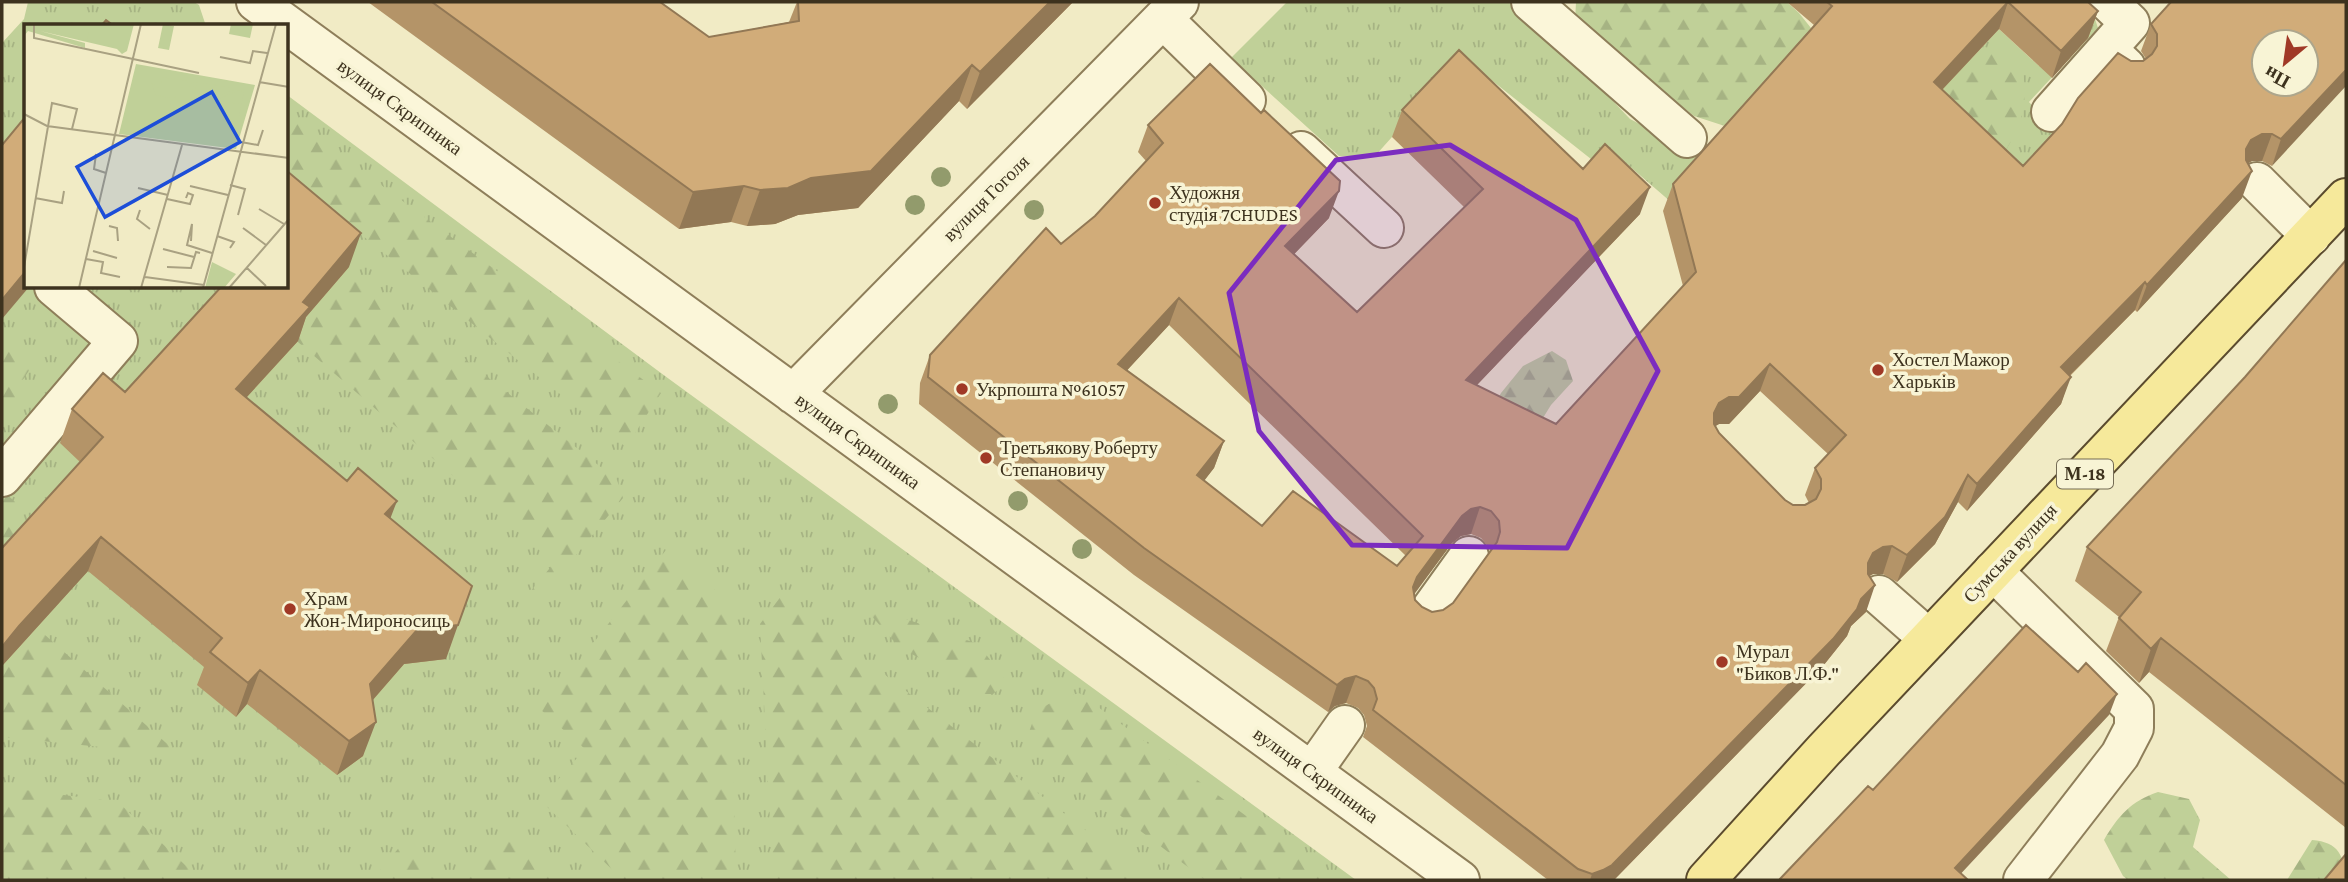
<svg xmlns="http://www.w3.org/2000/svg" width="2348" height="882" viewBox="0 0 2348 882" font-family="'Crimson Pro',serif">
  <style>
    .grass { fill: url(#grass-tufts) }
    .forest { fill: url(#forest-firs) }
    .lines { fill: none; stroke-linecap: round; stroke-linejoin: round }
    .minor-casing { stroke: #8e7e5a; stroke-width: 42 }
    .major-casing { stroke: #5b4b2e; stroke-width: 42 }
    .minor { stroke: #fbf6d9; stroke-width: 38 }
    .major { stroke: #f6e99b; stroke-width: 38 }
    .tree { fill: #929b6c }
    .wall { fill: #b49468; fill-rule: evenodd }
    .shaded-wall { fill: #927855 }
    .building { fill: #d1ac79; stroke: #927855; stroke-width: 2; fill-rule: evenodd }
    .marked { fill: #7b2cbf; fill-opacity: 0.2; stroke: #7b2cbf; stroke-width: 5; stroke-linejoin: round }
    .poi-dot { fill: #a03926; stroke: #f8f4d5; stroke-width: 2.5 }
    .labels { text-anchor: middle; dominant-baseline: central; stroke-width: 7; stroke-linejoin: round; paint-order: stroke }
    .shield { fill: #f8f4d5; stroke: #756c55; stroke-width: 2 }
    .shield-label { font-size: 18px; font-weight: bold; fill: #3d321e }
    .street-label { font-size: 19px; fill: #3d321e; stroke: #f8f4d5 }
    .poi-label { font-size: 19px; fill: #3d321e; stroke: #f8f4d5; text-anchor: start }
    .inset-road { fill: none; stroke: #a9a182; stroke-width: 2 }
    .view { fill: #1d4ed8; fill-opacity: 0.15; stroke: #1d4ed8; stroke-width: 3.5 }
    .inset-edge { fill: none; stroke: #3d321e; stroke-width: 3.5 }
  </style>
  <defs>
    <pattern id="grass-tufts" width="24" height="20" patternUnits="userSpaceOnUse" patternTransform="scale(1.75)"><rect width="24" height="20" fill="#c0d098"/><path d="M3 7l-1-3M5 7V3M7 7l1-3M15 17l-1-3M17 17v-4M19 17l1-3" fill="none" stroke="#a6b383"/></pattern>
    <pattern id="forest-firs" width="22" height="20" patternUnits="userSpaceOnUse" patternTransform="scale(1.75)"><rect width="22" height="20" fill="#c0d098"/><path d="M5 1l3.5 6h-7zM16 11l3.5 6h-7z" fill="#a6b383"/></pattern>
  </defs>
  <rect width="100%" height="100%" fill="#f1ebc5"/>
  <path class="grass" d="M28,2H194L199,5L206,26H26V287H287V95L665,376L1356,880H2V43L24,19Z
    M1287,2H1509L1575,61L1630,119L1689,149L1711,156L1679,209L1612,151L1596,163L1471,64L1392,137L1375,156H1339L1231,58Z
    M2092,10L2098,28L2029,102L2061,137L2010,196L1969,61L1999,29L2039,66Z"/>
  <path class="forest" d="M1576,2H1787L1799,13L1831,53L1734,129L1694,116L1575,22Z
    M2000,45L2021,61C2032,113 2018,129 1993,173L1874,62L1969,60Z
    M287,115L661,393L626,447L287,175Z
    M349,267L617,480L623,498L524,618L506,621L554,563L291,336Z
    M15,344L32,366L20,384L7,422L2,428V345Z
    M1552,351L1566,360L1573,381L1551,405L1538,426H1483L1501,393L1523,366Z
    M2,491L22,507L17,531L2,548Z
    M666,550L730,602L736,880H623L540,800L585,749L541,710Z
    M782,595L1150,880H773L760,624Z
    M870,599L903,618L978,644L1007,682L993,694H973L950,675L899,647L869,613Z
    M35,626L165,742L181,755L2,737V666Z
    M1079,693L1329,877L1330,880H1205L1026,744C1035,706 1043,704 1079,693Z
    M2,787L118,802L201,880H2Z
    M2158,792L2189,799L2200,820L2193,847L2231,880H2128L2123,876L2104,840C2118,816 2131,801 2158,792Z
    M507,834L558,880H463Z
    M2312,840C2339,842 2344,856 2346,880H2287Z
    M402,844L446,880H372Z"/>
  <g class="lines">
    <defs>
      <path id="minor" d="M256,2L1460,880
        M1531,2L1687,138
        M1163,19L1246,100
        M2107,49L2130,23L2108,2
        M2051,112L2107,49L2126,67
        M1301,151L1384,228
        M2257,182L2311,236
        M793,394L1179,2
        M2,477L118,341L54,287
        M1993,571L2134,709V728L2120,755L2023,880
        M1879,595L1929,639
        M1425,617L1469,556
        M1312,772L1345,725"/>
      <path id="major" d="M1706,880L1824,750L2346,198"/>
    </defs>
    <use href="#minor" class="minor-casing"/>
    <use href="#major" class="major-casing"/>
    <use href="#minor" class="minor"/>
    <use href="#major" class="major"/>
  </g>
  <g class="tree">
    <circle cx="941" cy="177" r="10"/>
    <circle cx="915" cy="205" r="10"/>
    <circle cx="1034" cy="210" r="10"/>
    <circle cx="888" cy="404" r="10"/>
    <circle cx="1018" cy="501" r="10"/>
    <circle cx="1082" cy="549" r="10"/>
  </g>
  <path class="wall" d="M368,2H660L709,37L789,22L797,2H1073L967,109L959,101L858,208L798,215L775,224L747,226L731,222L679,229Z
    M1787,2H2088L2098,11L2088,38L2052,78L1999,29L1942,90L2023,166L2131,61H2143L2146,59L2141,51L2151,24L2346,2L2272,166L2262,161H2252L2248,163L2242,198L2137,312L2135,310L2070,376L2061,404L1967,511L1958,502L1935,544L1897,582L1883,574H1873L1869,576L1866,612L1851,626L1847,636L1823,666L1614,880H1548L1363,737L1367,726L1364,715L1358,708L1346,703L1335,706L1328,712L1134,575L919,404L920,383L930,355L1095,216L1146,161L1138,152L1148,125L1329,218L1294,254L1357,312L1464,207L1392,137L1402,110L1583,169L1640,214L1477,385L1556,424L1683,286L1663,211L1673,184L1814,25ZM1169,325L1406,556L1397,566L1262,526L1204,480L1214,468L1224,441L1127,370ZM1760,391L1828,454L1815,468L1805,495L1809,503L1805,505H1793L1785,500L1719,433L1715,426L1719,424H1729ZM1471,534L1481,538L1489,548L1490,551L1453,603L1443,610L1432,612L1422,607L1415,600L1414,594L1452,543L1461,536Z
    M2346,260V828L2149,672L2139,683L2106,651L2119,617L2075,581L2087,547L2245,377Z
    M349,267L306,317L298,341L246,398L390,518L446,659L404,664L372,701L363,756L337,775L247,704L236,717L197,685L204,667L88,571L2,666V548L80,462L60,443L72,409L125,392Z"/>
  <path class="shaded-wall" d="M1050,2H1073L967,109L980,72Z
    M2008,2L1999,29L1924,109L1934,82Z
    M2098,11L2088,38L2052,78L2061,51Z
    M972,65L959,101L858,208L798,215L775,224L747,226L760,190Z
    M2346,70V86L2272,166L2281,139Z
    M2262,134H2272L2262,161H2252L2241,167L2246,149L2251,140Z
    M2252,171L2242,198L2137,312L2147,285Z
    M744,186L731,222L679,229L693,192Z
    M1650,187L1640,214L1456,407L1466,380Z
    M1339,191L1329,218L1276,273L1285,246Z
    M361,233L349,267L306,317L298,341L223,423L236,389L303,302Z
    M26,271V287H29L2,319V300Z
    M2145,282L2135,310L2051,394L2061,367Z
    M1179,298L1169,325L1108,391L1118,364Z
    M1770,364L1760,391L1729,424H1719L1709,430L1714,413L1719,403Z
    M2071,377L2061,404L1967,511L1977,484Z
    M1224,441L1214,468L1188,502L1197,475Z
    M1968,475L1958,502L1935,544L1897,582L1907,555Z
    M397,501L384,535L385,514Z
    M1480,507L1471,534L1461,536L1452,543L1407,604L1417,577L1462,516L1471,509Z
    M101,537L88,571L2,666V647L19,626Z
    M1892,546L1883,574H1873L1863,580L1868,563L1873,553L1883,547Z
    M1875,585L1866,612L1851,626L1847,636L1823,666L1614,880H1590L1592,874L1861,599Z
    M458,625L446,659L404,664L357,718L370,684L417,630Z
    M2161,638L2149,672L2139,683L2151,649Z
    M260,670L247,704L236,717L248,683Z
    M1356,676L1346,703L1335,706L1328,712L1337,685L1345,679Z
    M2117,694L2109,715L1955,880V868Z
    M376,722L363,756L337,775L349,741Z"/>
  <path class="building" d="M432,2H660L709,37L799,21L798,2H1050L980,72L972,65L871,171L811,178L788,188L760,190L744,186L693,192Z
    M1827,2H2008L1934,82L2023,166L2062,124L2078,98L2118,53L2131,61H2143L2152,54L2157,46V34L2151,24L2171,2H2346V70L2281,139L2272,134H2262L2251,140L2246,149V160L2252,171L2147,285L2145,282L2061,367L2071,377L1977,484L1968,475L1945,517L1907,555L1892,546L1883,547L1873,553L1868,563V574L1875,585L1861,599L1857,609L1833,639L1612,865L1603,870L1592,874L1578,869L1373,710L1377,699L1374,688L1368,681L1356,676L1345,679L1337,685L1144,548L928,377L930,355L1046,228L1061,244L1095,216L1163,143L1148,125L1210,64L1261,113L1264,110L1340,181L1339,191L1285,246L1357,312L1483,189L1402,110L1459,50L1583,169L1605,144L1650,187L1466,380L1556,424L1696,272L1673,184L1832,6ZM2264,42H2306V84H2264ZM1179,298L1423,536L1397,566L1293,491L1262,526L1197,475L1224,441L1118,364ZM1770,364L1846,435L1815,468L1821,479V489L1816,499L1805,505H1793L1785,500L1719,433L1714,424V413L1719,403L1729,397H1739ZM1480,507L1491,511L1499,521L1500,532L1497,542L1453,603L1443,610L1432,612L1422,607L1415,600L1413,587L1417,577L1462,516L1471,509Z
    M2008,2H2088L2098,11L2061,51Z
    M106,20L114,26H101Z
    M26,116V271L2,300V145Z
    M287,171L361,233L303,302L310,307L236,389L347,481L358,468L397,501L385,514L472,586L458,625L417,630L370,684L376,722L349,741L260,670L248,683L210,652L222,638L101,537L19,626L2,647V548L103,437L72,409L103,373L125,392L221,287H287Z
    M2346,260V785L2161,638L2151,649L2119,618L2141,592L2087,547L2245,377Z
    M2026,625L2078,672L2086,663L2117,694L1955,868L1968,880H1779L1868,786L1873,790Z
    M2346,854V880H2324Z"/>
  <path class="marked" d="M1450,145L1576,220L1658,371L1567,548L1352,545L1259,431L1229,293L1336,160Z"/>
  <g class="poi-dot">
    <circle cx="1155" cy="203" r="7"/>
    <circle cx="1878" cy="370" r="7"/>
    <circle cx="962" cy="389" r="7"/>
    <circle cx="986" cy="458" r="7"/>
    <circle cx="290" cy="609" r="7"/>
    <circle cx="1722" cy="662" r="7"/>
  </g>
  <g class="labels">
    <rect class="shield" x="2057" y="459.5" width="56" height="29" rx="5"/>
    <g class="shield-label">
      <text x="2085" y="474">М-18</text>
    </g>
    <g class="street-label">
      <text transform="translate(400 107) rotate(36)">вулиця Скрипника</text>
      <text transform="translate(986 198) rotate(-45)">вулиця Гоголя</text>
      <text transform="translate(858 441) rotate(36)">вулиця Скрипника</text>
      <text transform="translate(2010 553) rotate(-47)">Сумська вулиця</text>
      <text transform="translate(1316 775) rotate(36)">вулиця Скрипника</text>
    </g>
    <g class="poi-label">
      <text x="1169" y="192">Художня<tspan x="1169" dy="22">студія 7CHUDES</tspan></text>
      <text x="1892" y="359">Хостел Мажор<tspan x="1892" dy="22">Харьків</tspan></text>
      <text x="976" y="389">Укрпошта №61057</text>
      <text x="1000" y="447">Третьякову Роберту<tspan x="1000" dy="22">Степановичу</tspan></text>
      <text x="304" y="598">Храм<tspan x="304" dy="22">Жон-Мироносиць</tspan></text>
      <text x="1736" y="651">Мурал<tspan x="1736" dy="22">"Биков Л.Ф."</tspan></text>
    </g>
  </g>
  <g transform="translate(24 24)">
    <rect width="264" height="264" fill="#f1ebc5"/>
    <path d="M0,0H110L103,27L98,30L93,25L16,7L61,19V24L4,7L0,12ZM207,0H229L226,14L205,10ZM112,40L231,61L212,125L95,110ZM188,238L212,250L200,264H181Z" fill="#c0d098"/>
    <path d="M139,0L150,2L145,26L134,24ZM43,1L65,7L63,16L38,11ZM136,53L165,57L146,74L132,71L127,59L135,64L132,58L138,60ZM170,58L166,83L160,87L146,83L147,77ZM173,58L210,64V66L183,76L170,73ZM215,66L220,68L215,92V80L195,77L194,84L181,81ZM130,87L142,90L152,109L115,104Z" fill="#c0d098"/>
    <path class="inset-road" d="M10,0V14L175,49M196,33L226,39L229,27L243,29M235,58L265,63M0,90L23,102L265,134M217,118L234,121L239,106M72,130L70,145L82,149M206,161L221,165L214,191M166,162L204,171M114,164L144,171M11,174L38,179L40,167M143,175L166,180L169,171L164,169L162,174M235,185L260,200M116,186L113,195L126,205M85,202L93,204L94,217M219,204L242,221M193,212L210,218L206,224M167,217L168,200L163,221L188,229M139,225L170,233M69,227L93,234M62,235L79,238L77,249L96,253M0,243L28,79L53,85L48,105M143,243L167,244L172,228L176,229M223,244L242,262M121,253L180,261M55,264L117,0M117,264L158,121M179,264L252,0M205,264L265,195"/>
    <path class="view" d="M188,68L216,118L81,193L53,143Z"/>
    <rect width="264" height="264" class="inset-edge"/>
  </g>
  <rect width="2348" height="882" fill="none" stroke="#3d321e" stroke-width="7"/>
  <g transform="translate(2285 63) rotate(209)"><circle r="33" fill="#f8f4d5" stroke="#ada68c" stroke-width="2"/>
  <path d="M0-5L12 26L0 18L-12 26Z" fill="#a03926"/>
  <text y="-10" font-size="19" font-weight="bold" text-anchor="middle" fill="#3d321e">Пн</text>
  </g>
</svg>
